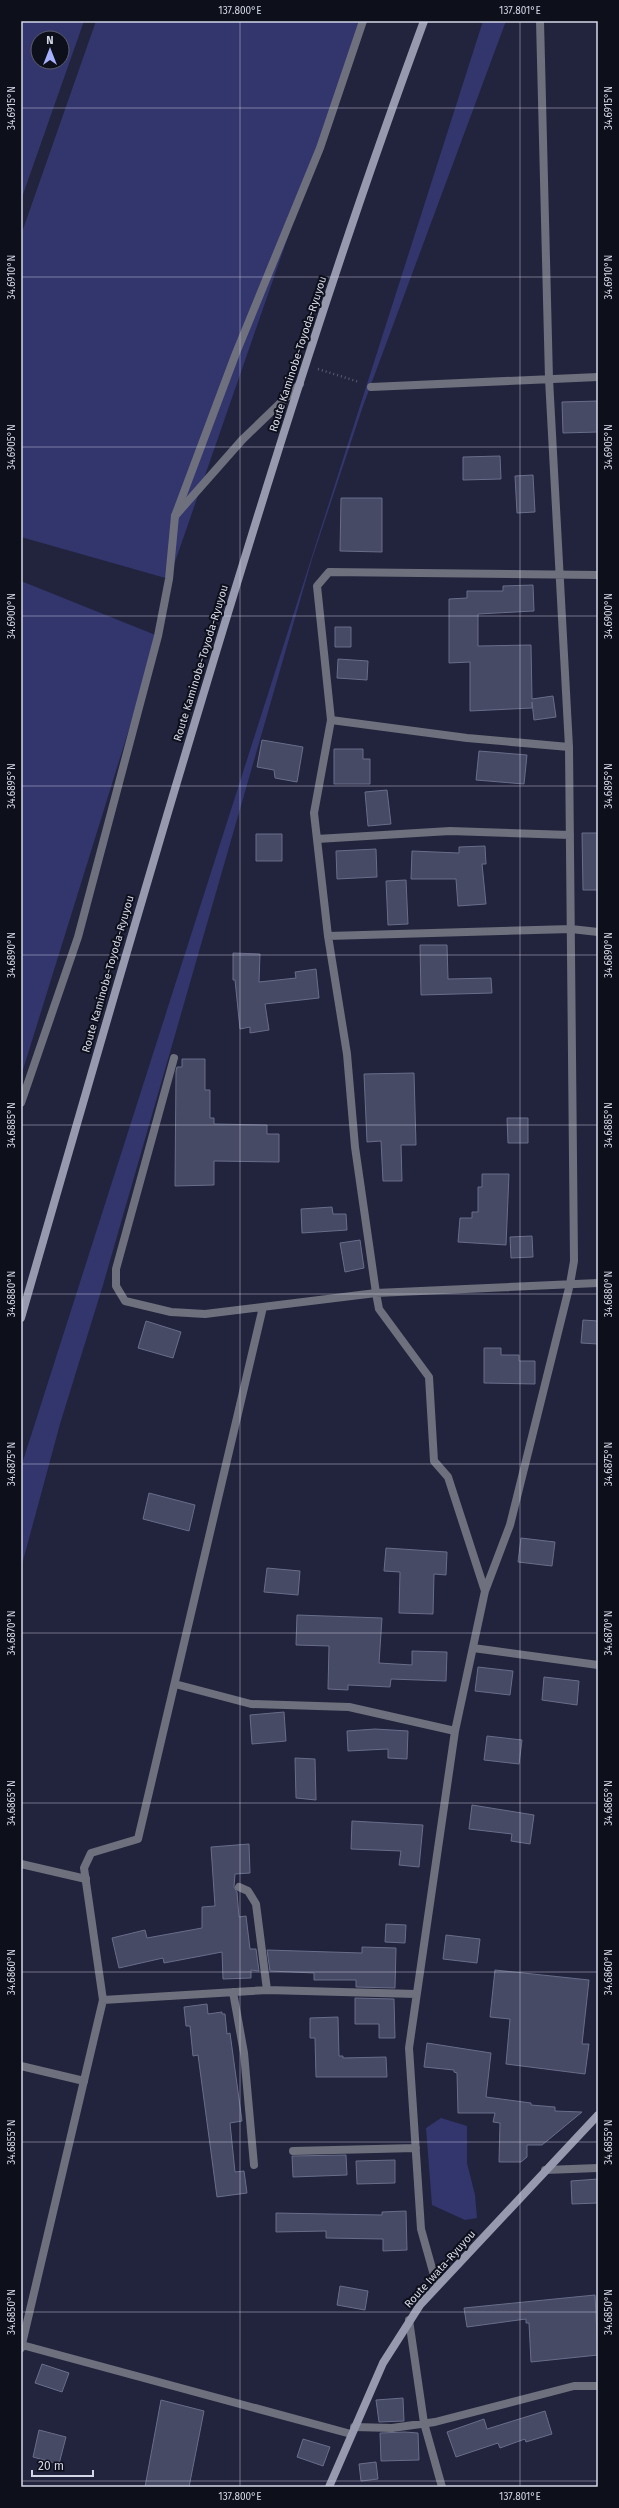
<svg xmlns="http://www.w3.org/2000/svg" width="619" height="2508" viewBox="0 0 619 2508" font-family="'Fira Sans',sans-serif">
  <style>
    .green { fill: #33356d; fill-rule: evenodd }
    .building { fill: #474a65; stroke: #686d89 }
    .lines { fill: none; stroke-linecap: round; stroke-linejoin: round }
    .path { stroke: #595c72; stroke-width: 2.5; stroke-dasharray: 1 3; stroke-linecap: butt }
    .service { stroke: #6e707d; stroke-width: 8 }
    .minor { stroke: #6e707d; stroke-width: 8 }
    .secondary { stroke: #979aaf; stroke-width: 8 }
    .ticks { fill: none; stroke: #d4d7e7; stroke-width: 1; stroke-opacity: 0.45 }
    .labels { text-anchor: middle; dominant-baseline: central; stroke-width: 4; stroke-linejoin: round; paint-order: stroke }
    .street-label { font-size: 11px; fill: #d4d7e7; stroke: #0d0f1a }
    .neatline { fill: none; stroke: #d4d7e7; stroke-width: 1.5 }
    .ticks-label { font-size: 10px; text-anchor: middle; fill: #d4d7e7 }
  </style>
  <rect width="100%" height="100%" fill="#22243d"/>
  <path class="green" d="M21,21H84L21,200ZM38,38H62V62H38Z
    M96,21H363L169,579L21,537V235Z
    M483,21H506L363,406L312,559L103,1285L60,1424L21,1568V1467Z
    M21,581L158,636L21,1076Z
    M441,2118L467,2126V2163L475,2195L477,2218L465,2220L432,2205L426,2128Z"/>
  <path class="building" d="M598,401V432L563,433L562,402Z
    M500,456L501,479L463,480V457Z
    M533,475L535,512L517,513L515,476Z
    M341,498H382V552L340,551Z
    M533,585L534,611L478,614V646L531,645L532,699L553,696L556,717L534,720L532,702V708L470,711V662L449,663V599L467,598V591H503V586Z
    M335,627H351V647H335Z
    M338,659L368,661L367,680L337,678Z
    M262,740L303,747L297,782L275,778L274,770L257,767Z
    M334,749H363V759H370V784H334Z
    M479,751L527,755L524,784L476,780Z
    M387,790L391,824L368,826L365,792Z
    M582,833H598V890H583Z
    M256,834H282V861H256Z
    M485,846L486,864H482L486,904L458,906L456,879H411L412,851L459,853V847Z
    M376,849L377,877L337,879L336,851Z
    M406,880L408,924L388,925L386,881Z
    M420,945H447L448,979L491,978L492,993L421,995Z
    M233,953L260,954L259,982L296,978L295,972L316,969L319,998L265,1004L269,1030L250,1033V1027L240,1029L235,980H233Z
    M182,1059H205V1090H210V1118H214V1124L267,1125V1134H279V1162L214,1161V1185L175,1186L176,1071L177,1067H182Z
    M414,1073L416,1145H401L402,1181H383L381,1141L367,1142L364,1074Z
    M507,1118H528V1143H508Z
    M482,1174H509L506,1245L458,1242L460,1218H472V1212H478V1187H482Z
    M332,1207L333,1214H346L347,1230L302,1233L301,1209Z
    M532,1236L533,1257L511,1258L510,1237Z
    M360,1240L364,1268L345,1272L340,1243Z
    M583,1320L598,1321V1344L581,1343Z
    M146,1321L181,1332L173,1358L138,1348Z
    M484,1348H501V1355H519V1361H535V1384L484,1383Z
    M149,1493L195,1505L189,1531L143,1519Z
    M521,1538L555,1542L552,1566L518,1562Z
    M386,1548L447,1552L446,1575L434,1574L433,1614L399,1613L400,1572L384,1571Z
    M267,1568L300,1571L298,1595L264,1592Z
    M297,1615L382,1618L379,1663L412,1665V1651L447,1652L446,1681L391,1679L390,1687L348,1685V1690L328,1689L329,1646L296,1645Z
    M478,1667L513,1671L510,1695L475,1691Z
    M544,1677L579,1681L577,1705L542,1700Z
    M284,1712L286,1741L252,1744L250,1715Z
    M375,1729L408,1731L407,1759L388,1758V1749L348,1751L347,1731Z
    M487,1736L522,1740L519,1764L484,1760Z
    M295,1758L315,1759L316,1800L296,1798Z
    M472,1805L534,1815L530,1844L511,1841L512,1834L469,1829Z
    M352,1821L423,1825L419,1867L399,1865L401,1851L351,1849Z
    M249,1844L250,1873L235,1874L234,1887L237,1892L239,1917L246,1916L250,1949H256L259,1971L251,1970V1978L223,1979L222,1952L164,1963L163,1958L119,1968L112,1938L145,1930L147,1938L202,1928V1907L215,1906L211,1847Z
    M386,1924L406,1925L405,1943L385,1942Z
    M446,1935L480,1939L477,1963L443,1959Z
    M362,1947L396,1948L395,1988L356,1987V1980H314V1973L270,1971L267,1950L362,1953Z
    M495,1970L589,1980L582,2044H589L585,2074L506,2064L510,2019L490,2017Z
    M355,1998L394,1999L395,2038H379V2024H355Z
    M207,2004L208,2014L222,2012V2014H225L227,2034L230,2033L242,2121L230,2123L235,2172L244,2171L247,2193L217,2197L198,2055L193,2056L190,2026H186L184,2007Z
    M338,2017L339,2056H343V2058L386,2057L387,2077H316L315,2038H310V2018Z
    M427,2043L491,2053L486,2097L531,2103V2105L555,2107V2111L582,2112L542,2145H527V2157L521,2162H499L500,2123L493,2122L495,2113H458L457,2073L454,2072V2070L424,2067Z
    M346,2155L347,2175L293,2177L292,2156Z
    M395,2160V2183L357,2184L356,2161Z
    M598,2179V2203L572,2204L571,2181Z
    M406,2211L407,2250L383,2251V2239L326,2238V2231L276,2232V2213L382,2215V2212Z
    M340,2286L368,2291L365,2310L337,2305Z
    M595,2295L598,2355L531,2362L529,2323H526V2319L467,2327L464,2308Z
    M42,2364L69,2373L62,2392L35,2383Z
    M403,2398L404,2421L379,2422L376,2400Z
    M161,2400L204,2411L189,2487H145Z
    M545,2411L552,2434L526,2442L525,2439L500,2448L498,2443L456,2457L447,2432L484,2419L487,2429Z
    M39,2430L66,2437L59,2464L33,2457Z
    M405,2432L418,2433L419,2460L381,2461L380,2433Z
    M303,2439L330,2447L323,2466L297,2457Z
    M376,2462L378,2479L361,2481L359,2464Z"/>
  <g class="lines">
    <path class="path" d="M318,369L359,382"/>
    <path class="service" d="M21,1103L78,937L158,636L169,579L175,516L236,353L320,148L363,21
      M21,1864L86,1879
      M21,2066L84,2081"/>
    <path class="minor" d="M371,387L598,377
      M175,516L242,440L300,384
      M331,720L467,738L569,747
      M317,839L450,831L570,835
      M328,936L571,929L598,932
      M174,1058L116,1269V1286L125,1301L171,1312L205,1314L376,1293L598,1283
      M485,1591L448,1477L434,1461L429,1377L379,1309L376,1293L355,1147L347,1054L328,936L314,813L331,720L317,586L329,572L598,575
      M473,1648L598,1665
      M175,1684L251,1704L349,1707L455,1731
      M239,1887L248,1891L256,1904L267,1990
      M233,1992L244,2053L254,2165
      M103,2000L267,1990L416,1994
      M293,2151L416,2148
      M545,2170L598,2168
      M437,2286L421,2229L409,2048L455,1731L485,1591L510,1525L570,1284L574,1261L569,747L549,379L540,21
      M409,2320L424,2423L442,2487
      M22,2345L351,2434
      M21,2348L103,2000L84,1868L91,1853L138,1839L263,1307
      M354,2427L392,2428L435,2422L574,2386H598"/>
    <path class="secondary" d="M21,1318C80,1113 139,907 201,702C270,473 341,245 424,21
      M329,2487L383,2363L420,2305L598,2115"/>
  </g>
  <path class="ticks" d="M240,21V2487M520,21V2487M21,108H598M21,277H598M21,447H598M21,616H598M21,786H598M21,955H598M21,1125H598M21,1294H598M21,1464H598M21,1633H598M21,1803H598M21,1972H598M21,2142H598M21,2312H598M21,2481H598"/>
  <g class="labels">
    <g class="street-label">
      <text transform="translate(298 354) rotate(-72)">Route Kaminobe-Toyoda-Ryuyou</text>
      <text transform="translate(201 663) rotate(-73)">Route Kaminobe-Toyoda-Ryuyou</text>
      <text transform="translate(108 974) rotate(-74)">Route Kaminobe-Toyoda-Ryuyou</text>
      <text transform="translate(440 2269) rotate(-48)">Route Iwata-Ryuyou</text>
    </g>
  </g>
  <rect width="619" height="2508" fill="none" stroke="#0d0f1a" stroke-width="44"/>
  <g transform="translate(50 50)"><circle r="19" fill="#0d0f1a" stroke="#5d5f6c"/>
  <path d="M0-3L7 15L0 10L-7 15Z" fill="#a7b0fc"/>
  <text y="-6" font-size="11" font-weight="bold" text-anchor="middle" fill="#d4d7e7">N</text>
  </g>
  <path d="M32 2470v6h61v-6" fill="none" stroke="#d4d7e7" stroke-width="2"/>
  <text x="38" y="2470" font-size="12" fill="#d4d7e7" stroke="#0d0f1a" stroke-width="3" paint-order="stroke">20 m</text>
  <rect x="22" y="22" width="575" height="2464" class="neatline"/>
  <g class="ticks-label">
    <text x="240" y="14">137.800°E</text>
    <text x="520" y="14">137.801°E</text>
    <text transform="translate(11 108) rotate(-90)" y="4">34.6915°N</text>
    <text transform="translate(608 108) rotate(-90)" y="4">34.6915°N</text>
    <text transform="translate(11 277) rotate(-90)" y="4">34.6910°N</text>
    <text transform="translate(608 277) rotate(-90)" y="4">34.6910°N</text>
    <text transform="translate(11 447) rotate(-90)" y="4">34.6905°N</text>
    <text transform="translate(608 447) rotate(-90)" y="4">34.6905°N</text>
    <text transform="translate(11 616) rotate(-90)" y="4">34.6900°N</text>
    <text transform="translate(608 616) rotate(-90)" y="4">34.6900°N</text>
    <text transform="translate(11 786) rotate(-90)" y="4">34.6895°N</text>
    <text transform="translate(608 786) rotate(-90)" y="4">34.6895°N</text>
    <text transform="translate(11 955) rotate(-90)" y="4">34.6890°N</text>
    <text transform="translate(608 955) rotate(-90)" y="4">34.6890°N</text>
    <text transform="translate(11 1125) rotate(-90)" y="4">34.6885°N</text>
    <text transform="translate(608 1125) rotate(-90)" y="4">34.6885°N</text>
    <text transform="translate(11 1294) rotate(-90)" y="4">34.6880°N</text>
    <text transform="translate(608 1294) rotate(-90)" y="4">34.6880°N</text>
    <text transform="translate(11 1464) rotate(-90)" y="4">34.6875°N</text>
    <text transform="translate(608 1464) rotate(-90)" y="4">34.6875°N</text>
    <text transform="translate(11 1633) rotate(-90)" y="4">34.6870°N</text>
    <text transform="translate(608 1633) rotate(-90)" y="4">34.6870°N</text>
    <text transform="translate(11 1803) rotate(-90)" y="4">34.6865°N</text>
    <text transform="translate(608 1803) rotate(-90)" y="4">34.6865°N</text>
    <text transform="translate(11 1972) rotate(-90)" y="4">34.6860°N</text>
    <text transform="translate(608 1972) rotate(-90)" y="4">34.6860°N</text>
    <text transform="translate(11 2142) rotate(-90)" y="4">34.6855°N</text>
    <text transform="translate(608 2142) rotate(-90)" y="4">34.6855°N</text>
    <text transform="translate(11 2312) rotate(-90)" y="4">34.6850°N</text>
    <text transform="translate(608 2312) rotate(-90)" y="4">34.6850°N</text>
    <text x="240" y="2500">137.800°E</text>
    <text x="520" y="2500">137.801°E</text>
  </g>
</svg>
